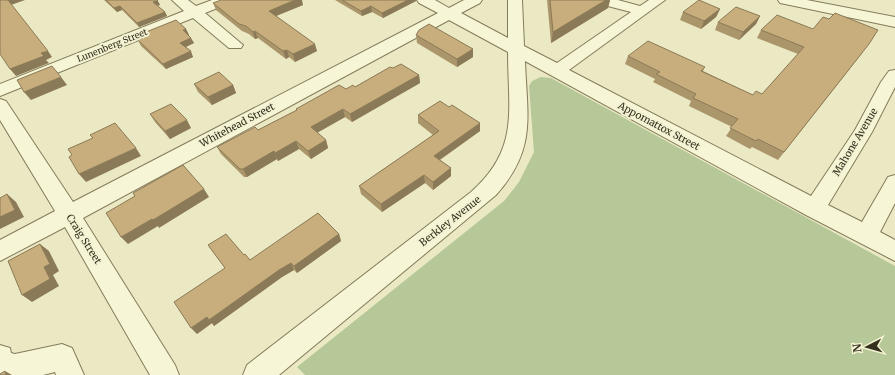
<svg xmlns="http://www.w3.org/2000/svg" width="895" height="375" viewBox="0 0 895 375" font-family="Merriweather,serif">
  <style>
    .green { fill: #b6c898 }
    .lines { fill: none; stroke-linecap: round; stroke-linejoin: round }
    .minor-casing { stroke: #847b5b; stroke-width: 2 }
    .minor { fill: #f6f5d6; fill-rule: evenodd }
    .wall { fill: #ab966b }
    .shaded-wall { fill: #8b7a57 }
    .building { fill: #c7ae7c; stroke: #8b7a57 }
    .labels { text-anchor: middle; dominant-baseline: central; stroke-width: 4; stroke-linejoin: round; paint-order: stroke }
    .far-street-label { font-size: 9px; fill: #352f1e; stroke: #f3f2d2 }
    .street-label { font-size: 10px; fill: #352f1e; stroke: #f3f2d2 }
  </style>
  <rect width="100%" height="100%" fill="#ebe9c3"/>
  <path class="green" d="M541,77L551,78L895,266V375H305L297,367L504,201L519,182L534,152L529,86L532,81Z"/>
  <g class="lines">
    <defs>
      <path id="minor" d="M172,0H188L196,6L212,0H232L230,3L205,13L243,45L241,48H229L193,18L0,96V84L184,11Z
        M417,0H435L449,8L464,0H482L480,3L461,13L508,38V0H522L524,46L557,63L631,12L596,3L594,0H618L640,6L649,0H665L569,70L811,196L855,130L881,82L889,71L895,70V87L872,132L828,205L862,222L888,177L895,175V203L880,232L895,240V261L806,215L525,61C527,117 537,149 496,195L279,375H243L247,365L471,192C520,149 508,110 508,52L449,20L83,218L175,365L179,375H150L65,227L0,261V240L55,211L0,120V99L6,101L73,202L438,13L419,3Z
        M778,0H807L895,17V27L785,4L780,3Z
        M62,344L72,348L84,375H56L55,372L43,375H0V345L10,348L11,353L15,354Z"/>
    </defs>
    <use href="#minor" class="minor-casing"/>
    <use href="#minor" class="minor"/>
  </g>
  <path class="wall" d="M104,0H157L160,5L157,6L165,12L167,16L139,27L122,10L117,12Z
    M335,0H416V1L383,18L372,12L362,16Z
    M547,0H610L608,8L551,43Z
    M213,3L303,5L276,16L317,51L295,62L289,57L286,59L258,38L255,39L249,34L242,31L216,10Z
    M720,9L716,17L701,29L680,20L683,12Z
    M760,16L756,24L739,40L715,30L718,22Z
    M186,29L189,35H188L194,43L186,47L193,57L166,69L141,46L138,40L148,36L146,32Z
    M761,30L863,52L778,160L752,147L750,149L726,136L732,127L689,106L691,101L653,82L655,79L625,64L628,56L705,67L703,71L753,95L762,94L798,54L757,38Z
    M416,35L473,49V57L457,67L417,43Z
    M393,68L419,75L420,83L352,122L345,117L317,133L326,140L328,148L311,159L299,149L278,161L277,159L247,177H244L221,154L217,147L258,130L297,110L296,109L346,89L355,87Z
    M194,84L233,85L236,93L212,105L198,92Z
    M150,114L191,128L170,139L155,122Z
    M418,115L480,131L440,160L451,168V176L433,190L425,183L382,212L361,194L359,186L433,135L418,123Z
    M339,234L341,241L297,273L294,270L282,277L214,326L212,323L197,334L225,268L208,245L244,255L250,260Z"/>
  <path class="shaded-wall" d="M7,0H25L11,5Z
    M295,0H302L303,5L271,18L269,11Z
    M408,0H416V1L383,18L382,13Z
    M606,0H610L608,8L551,43L553,32Z
    M158,1L160,5L155,6L153,2Z
    M120,6L122,10L117,12L114,8Z
    M371,6L372,12L362,16L361,11Z
    M720,9L716,17L701,29L704,21Z
    M165,12L167,16L139,27L137,23Z
    M760,16L756,24L739,40L743,32Z
    M186,29L189,35L186,36L183,30Z
    M255,31L258,38L255,39L253,32Z
    M191,38L194,43L183,48L180,43Z
    M315,44L317,51L295,62L293,54Z
    M473,49V57L457,67V59Z
    M287,50L289,57L286,59L283,51Z
    M48,51L52,57L46,60L49,63L16,76L10,69L41,53Z
    M191,51L193,57L166,69L163,64Z
    M419,75L420,83L352,122L350,114Z
    M61,77L67,85L31,100L24,92Z
    M233,85L236,93L212,105L208,97Z
    M343,109L345,117L313,135L311,127Z
    M187,120L191,128L170,139L165,131Z
    M480,123V131L435,163L434,156Z
    M326,140L328,148L311,159L308,151Z
    M296,141L299,149L278,161L275,153Z
    M136,148L141,156L86,182L79,174Z
    M274,151L277,159L247,177L243,169Z
    M451,168V176L433,190V182Z
    M424,175L425,183L382,212L381,204Z
    M204,189L209,197L159,228L158,226L128,244L121,237Z
    M7,194L16,202L24,217L0,229V217Z
    M339,234L341,241L297,273L294,266Z
    M40,244L49,251L59,271L53,275L59,286L32,302L22,295L44,267Z
    M291,263L294,270L282,277L214,326L212,323L197,334L191,328L207,317L279,270Z
    M5,371L12,375H6Z"/>
  <path class="building" d="M0,0H8L48,51L41,53L44,56L10,69L0,54Z
    M106,0H157L158,1L153,2L165,12L137,23L120,6L114,8Z
    M221,0H295L269,11L315,44L293,54L287,50L283,51L255,31L253,32L246,26L239,24L213,3Z
    M342,0H408L382,13L371,6L361,11Z
    M550,0H606L553,32Z
    M699,0L720,9L704,21L683,12Z
    M736,7L760,16L743,32L718,22Z
    M835,13L878,30L869,44L784,152L758,139L756,141L730,128L738,119L693,98L696,94L656,74L660,72L628,56L648,41L705,67L701,71L753,95L756,91L762,94L804,47L761,30L777,15L813,29L823,17L829,19Z
    M176,20L186,29L183,30L191,38L180,43L191,51L163,64L138,40L149,35L146,32Z
    M429,24L473,49L457,59L416,35L419,30Z
    M401,64L419,75L350,114L343,109L311,127L326,140L308,151L296,141L275,153L274,151L243,169H240L217,147L255,127L258,130L297,110L296,109L339,85L346,89L353,85L355,87L390,67L393,68Z
    M52,66L61,77L24,92L17,80Z
    M219,72L233,85L208,97L194,84Z
    M440,101L449,107L452,105L480,123L434,156L451,168L433,182L424,175L381,204L359,186L439,131L418,115Z
    M171,104L187,120L165,131L150,114Z
    M115,123L136,148L79,174L69,157L72,155L68,149L93,138L90,135Z
    M183,165L204,189L153,220L152,219L121,237L106,213L135,196L133,193Z
    M7,194L15,210L0,217V198Z
    M318,213L339,234L294,266L291,263L279,270L209,320L207,317L191,328L174,302L225,268L208,245L226,234L244,255L245,254L250,260Z
    M40,244L50,264L44,267L50,279L22,295L8,261Z
    M5,371L6,375H0V374Z"/>
  <g class="labels">
    <g class="far-street-label">
      <text transform="translate(112 45) rotate(-22)">Lunenberg Street</text>
    </g>
    <g class="street-label">
      <text transform="translate(237 125) rotate(-28)">Whitehead Street</text>
      <text transform="translate(659 126) rotate(28)">Appomattox Street</text>
      <text transform="translate(855 142) rotate(-59)">Mahone Avenue</text>
      <text transform="translate(450 221) rotate(-38)">Berkley Avenue</text>
      <text transform="translate(84 239) rotate(58)">Craig Street</text>
    </g>
  </g>
  <g transform="translate(867 347) rotate(264)" stroke="#f3f2d2" stroke-width="3" paint-order="stroke">
  <path d="M0-3L7 15L0 10L-7 15Z" fill="#352f1e"/>
  <text y="-6" font-size="11" font-weight="bold" text-anchor="middle" fill="#352f1e">N</text>
  </g>
</svg>
